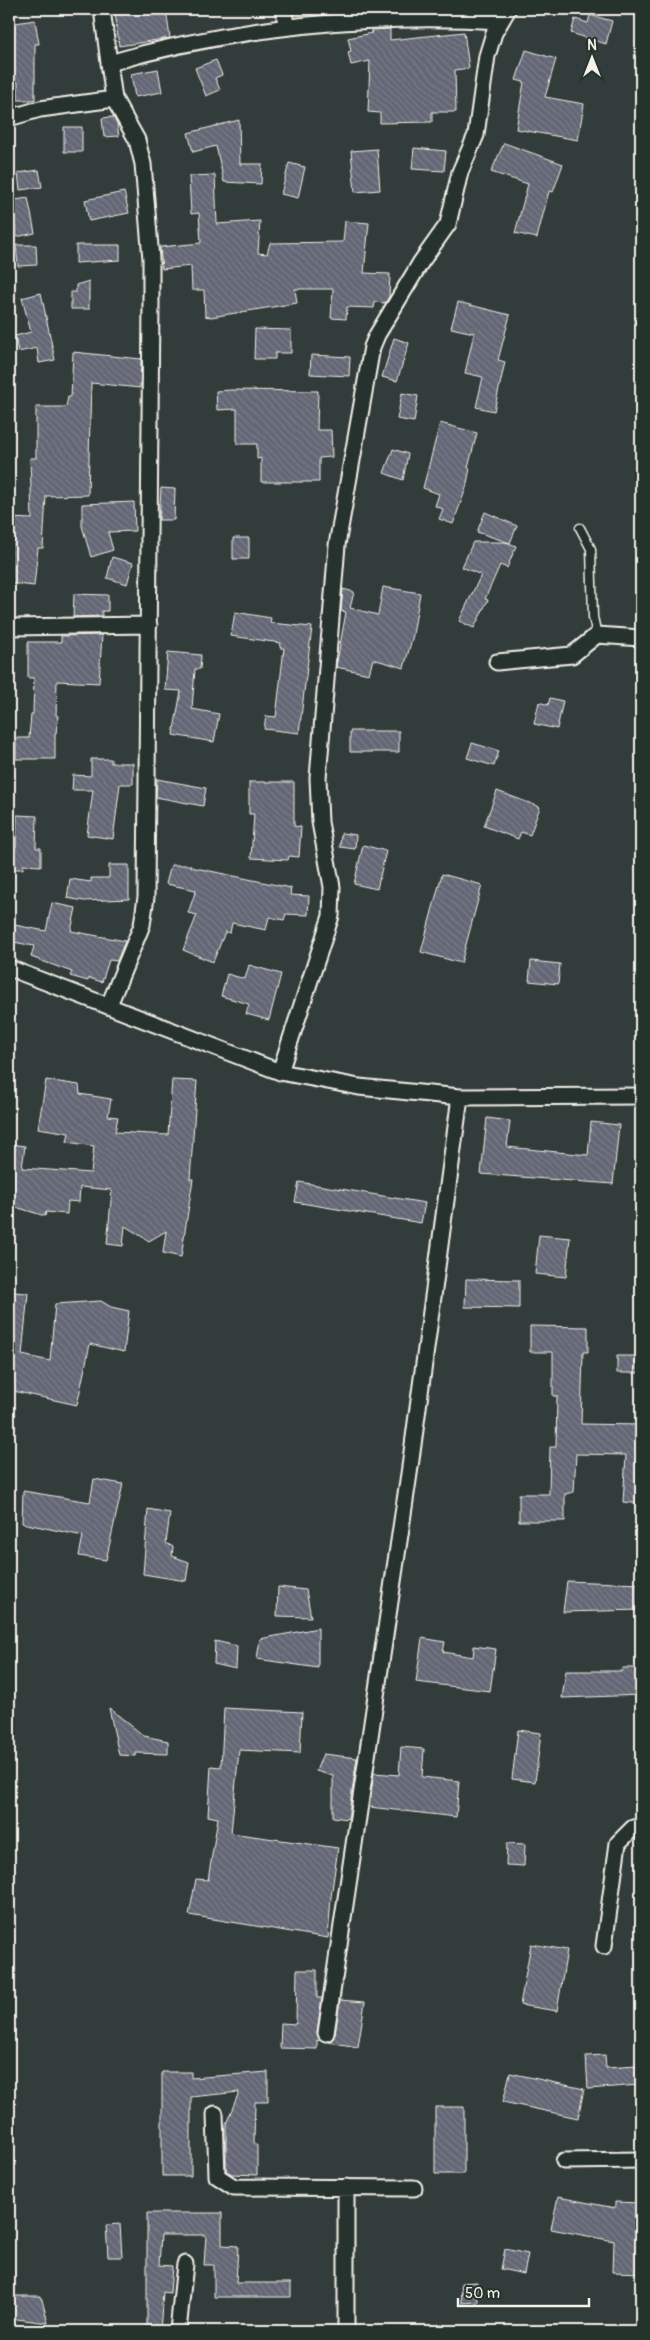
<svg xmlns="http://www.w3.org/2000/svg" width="650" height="2340" viewBox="0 0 650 2340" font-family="Pangolin,sans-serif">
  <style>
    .building { fill: url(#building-back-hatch); stroke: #f4f1e8 }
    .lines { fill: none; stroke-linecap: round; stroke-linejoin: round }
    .lane-casing { stroke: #f4f1e8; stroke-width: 11 }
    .street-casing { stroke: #f4f1e8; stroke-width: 19 }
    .lane { stroke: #26332d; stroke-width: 8 }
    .street { stroke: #26332d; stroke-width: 15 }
  </style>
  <defs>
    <pattern id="building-back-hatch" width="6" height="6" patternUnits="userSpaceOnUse" patternTransform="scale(1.25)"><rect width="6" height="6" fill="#636674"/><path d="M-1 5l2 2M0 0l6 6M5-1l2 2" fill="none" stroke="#7a7c88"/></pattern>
  </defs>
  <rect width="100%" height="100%" fill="#323d3b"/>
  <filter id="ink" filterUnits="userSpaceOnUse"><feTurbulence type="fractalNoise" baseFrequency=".02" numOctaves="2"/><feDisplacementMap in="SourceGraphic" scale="10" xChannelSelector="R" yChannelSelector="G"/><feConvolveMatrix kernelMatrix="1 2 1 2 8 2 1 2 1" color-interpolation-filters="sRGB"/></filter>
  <g filter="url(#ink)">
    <path class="building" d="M133,9H166L170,38L119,46L115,11Z
      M590,15L612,21L606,44L571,33L575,19L588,23Z
      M35,20L39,44H35V100H18V82L9,83V24Z
      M390,29V40L464,32L469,68L455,70L456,112H432V122L380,123V113L368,112L370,61L351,65L348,52L351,51L348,38L372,33L371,30Z
      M526,50L556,59L545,97L584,104L578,140L516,129L524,82L516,80Z
      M216,60L222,75L215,78L220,90L206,96L195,68Z
      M158,69L162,92L135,97L131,74Z
      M113,117L117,124L119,136L104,137L102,118Z
      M239,120L240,164H262L261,184L224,182L216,146L193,152L188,133Z
      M64,127H82V152H64Z
      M504,143L563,164L553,192L549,191L537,238L515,233L528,184L491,172Z
      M414,148L446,151L444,171L412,169Z
      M377,149L380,190L355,192L351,151Z
      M289,163L305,167L298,198L281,194Z
      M39,170L42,187L20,190L18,173Z
      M215,175L217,224L260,221L258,253L267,254L270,243L343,242L345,221L369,223L364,273L390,274L389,297L385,303L375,302L374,308L347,307L346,319L331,318L333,289H295L297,303L211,317L205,316L204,290H192L191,266L162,269L160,247L201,243L199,213L191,214L189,176Z
      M124,192L129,213L89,221L85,200Z
      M28,198L35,233L16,237L15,225L12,226L9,201Z
      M16,245H36L37,265L18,266Z
      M76,245H120V260L76,263Z
      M89,281V309H71V292H76V285Z
      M41,293L55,360L39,363L37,348L18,352L15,336L31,332L22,298Z
      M458,302L510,315L498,360L505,362L494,411L476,407L483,377L465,373L474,333L451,328Z
      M255,329L291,330V353H275V359H254Z
      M394,338L409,343L397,381L382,377Z
      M73,352L141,359L140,388L91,383L88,495L46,496L43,548H38L34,586L9,583V518L32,519L30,458H36V407H66L68,397H71Z
      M311,355L350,357L349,376L310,374Z
      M231,390L318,391L317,430H331L332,457L319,458V482H261V458L257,459V444H237V409L217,410L216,391Z
      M402,393L418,396L414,422L397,419Z
      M440,423L477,433L468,468H470L466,488L453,524L439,519L443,509L435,506L439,494L423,488Z
      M393,449L408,454L403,480L384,473Z
      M161,488L175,489L174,520H159Z
      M134,502L135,531L108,532L113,550L91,557L82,526V504Z
      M485,512L517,526L510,543L477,532Z
      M233,538H249V559H233Z
      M473,542H506L516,546L507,568L500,565L485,599L488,600L474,628L459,621L481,575L462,567Z
      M112,557L133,563L127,584L107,578Z
      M383,587L420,593L413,635L404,668L373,659L369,674L336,667L346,612L341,611L343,589L354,592L350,608L378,615Z
      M74,594L108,595V611H102V616L73,617Z
      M235,612L271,618L270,623L312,627L299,733L264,729L266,716L276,717L284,648H280L281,643L231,636Z
      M102,635L99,683L57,681L56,715L58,716L56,733H55V759H16V738H29L31,714H33L34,678H28V642H61V636Z
      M168,652L201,655L200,669H195L192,709L219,714L214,742L173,735L181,691L165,690Z
      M550,698L563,701L557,729L534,724L539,702L548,705Z
      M350,731H399V752H350Z
      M472,743L499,751L494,766L467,758Z
      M91,759H111V763H133V784H120L113,839L87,835L93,790H72L73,775L91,776Z
      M157,779L206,788L203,806L156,797Z
      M249,782H294V826L301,827L299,857L289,856L288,860L251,858L254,814H249Z
      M497,791L540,807L530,835L521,832L518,839L484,826Z
      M17,815L37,816L36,848H41V866L23,865V869H9V847H16Z
      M341,833L356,835L355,849L340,847Z
      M363,845L386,851L377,889L354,884Z
      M109,865H129V899L84,901L67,898L70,879L91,882V878H109Z
      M171,865H191V867L291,888L290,895L309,896L308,915L286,914L284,920L269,917L266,930L232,923L230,933L225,932L213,962L183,950L197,915L188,913L196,890L166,884Z
      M442,874L482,885L461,963L421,952Z
      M52,903L76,908L71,931L125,941L117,961L109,960L102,982L89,978L88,981L70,976L72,972L31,957L34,946L9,941V924L46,931Z
      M531,961L560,964L558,984L529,981Z
      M249,965L281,974L269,1020L246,1014L249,1004L221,996L227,974L245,979Z
      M46,1080L79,1085L80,1094L111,1099L108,1116L118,1117L115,1132L168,1135L172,1080L197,1081L190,1179H193L181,1257L163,1253L166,1231L149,1241L125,1226L123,1246L107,1244L112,1190L80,1187L79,1202L68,1201L67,1214L46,1212L45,1216L9,1205V1144L25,1146L22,1168L91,1173L94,1146L67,1142L69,1133L38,1128Z
      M487,1118L510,1121L507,1147L588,1155L591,1122L619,1125L613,1184L481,1174Z
      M299,1182L425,1203L421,1223L295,1202Z
      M539,1235L570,1238L566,1277L535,1274Z
      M466,1279L519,1280V1308L465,1307Z
      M12,1292L28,1293L22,1355L50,1361L55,1304L101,1301L111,1307L129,1311L124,1352L90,1344L77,1405L9,1390V1299L12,1298Z
      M530,1326L588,1327V1352H583L581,1424L641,1425V1504L623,1502L626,1455L576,1454L574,1492L565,1494V1521H519V1494H549L550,1447H556L557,1396H553V1352H530Z
      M617,1356H641V1373H617Z
      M94,1479L123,1484L106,1560L79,1556L83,1536L22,1523L23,1491L90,1502Z
      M148,1509L170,1513L166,1543L173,1547L172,1556L189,1562L186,1581L143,1574Z
      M567,1581L641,1584V1610L563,1612Z
      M278,1587L306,1590L311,1617L277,1616Z
      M318,1628V1668L257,1659L260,1639Z
      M422,1638L445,1642L443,1652L473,1657L474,1646L496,1649L490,1691L416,1682Z
      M215,1641L237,1646L236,1669L214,1664Z
      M623,1668H641V1695L562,1698L566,1671H622Z
      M109,1708L144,1736L168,1741V1754L136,1753V1756L119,1755Z
      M224,1708L302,1712L300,1753L239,1750L231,1833L338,1848L331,1897L328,1938L189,1915L196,1879L208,1880L218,1818L208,1816L211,1766L221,1767Z
      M518,1730L541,1733L535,1782L512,1779Z
      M401,1747L424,1749L422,1777L459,1781L456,1817L369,1807L374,1773L399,1775Z
      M323,1754L357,1758L348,1819L333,1817V1776L316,1771Z
      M507,1843L525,1844L524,1866L506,1865Z
      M531,1944L567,1950L557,2011L520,2005Z
      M297,1970H317V1998H322L317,2032L321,2041L317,2040V2049L280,2048L281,2023L296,2024Z
      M340,2000L365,2002L358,2047L328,2042L335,2035Z
      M605,2055L606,2068L637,2066L639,2085L588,2089L586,2056Z
      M162,2072H191V2078L268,2072V2102H255L254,2142L257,2146V2175L232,2174L226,2171V2124L239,2092L191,2097V2176H162Z
      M510,2073L584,2089L578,2118L503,2102Z
      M435,2107H464V2174H435Z
      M558,2197L615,2208V2202L641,2203V2273L613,2272L614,2241L551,2229Z
      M147,2213H222V2245L238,2246L236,2283H291V2297H214V2265H204L206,2235H161L159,2265L172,2266L170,2293L163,2292L160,2331H147Z
      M120,2224L122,2257H108L106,2225Z
      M505,2249L528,2254L524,2274L501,2269Z
      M477,2282L478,2302L462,2303L461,2283Z
      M9,2296H41L48,2323L9,2318Z"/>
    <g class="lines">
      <defs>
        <path id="lane" d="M580,528L591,549L593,617L597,635"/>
        <path id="street" d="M102,9L109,63
          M284,9L286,27
          M9,118L40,109L114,99
          M9,627L149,625
          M497,662L572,655L597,635L641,638
          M9,968L280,1072L359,1087L460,1097L641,1096
          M109,1005L142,925L146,897L151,301V259L143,164L137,140L114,99L109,63C233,27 372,13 501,21
          M280,1072L331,916L332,887L320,822L318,778L337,545L372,347L377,335L421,262L448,224L460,172L476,135L487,56L494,33L508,9
          M604,1946L618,1843L633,1828L641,1827
          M326,2033L410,1467L460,1097
          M215,2114L217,2176L234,2187L414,2188
          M564,2161L641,2160
          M178,2331L185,2264
          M346,2331V2187"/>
      </defs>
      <use href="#lane" class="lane-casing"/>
      <use href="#street" class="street-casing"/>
      <use href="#lane" class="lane"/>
      <use href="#street" class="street"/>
    </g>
  </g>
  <rect width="650" height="2340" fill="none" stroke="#26332d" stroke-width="30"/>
  <rect x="15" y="15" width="620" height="2310" fill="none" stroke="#f4f1e8" stroke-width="2" filter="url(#ink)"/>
  <g transform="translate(592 58)" stroke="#26332d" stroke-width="4" paint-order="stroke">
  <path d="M0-4L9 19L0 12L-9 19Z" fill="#f4f1e8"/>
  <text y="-8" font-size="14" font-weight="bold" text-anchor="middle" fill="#f4f1e8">N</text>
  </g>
  <path d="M458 2298v8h131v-8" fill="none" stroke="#f4f1e8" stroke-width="2.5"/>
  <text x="465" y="2298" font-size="15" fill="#f4f1e8" stroke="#26332d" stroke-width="4" paint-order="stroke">50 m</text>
</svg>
